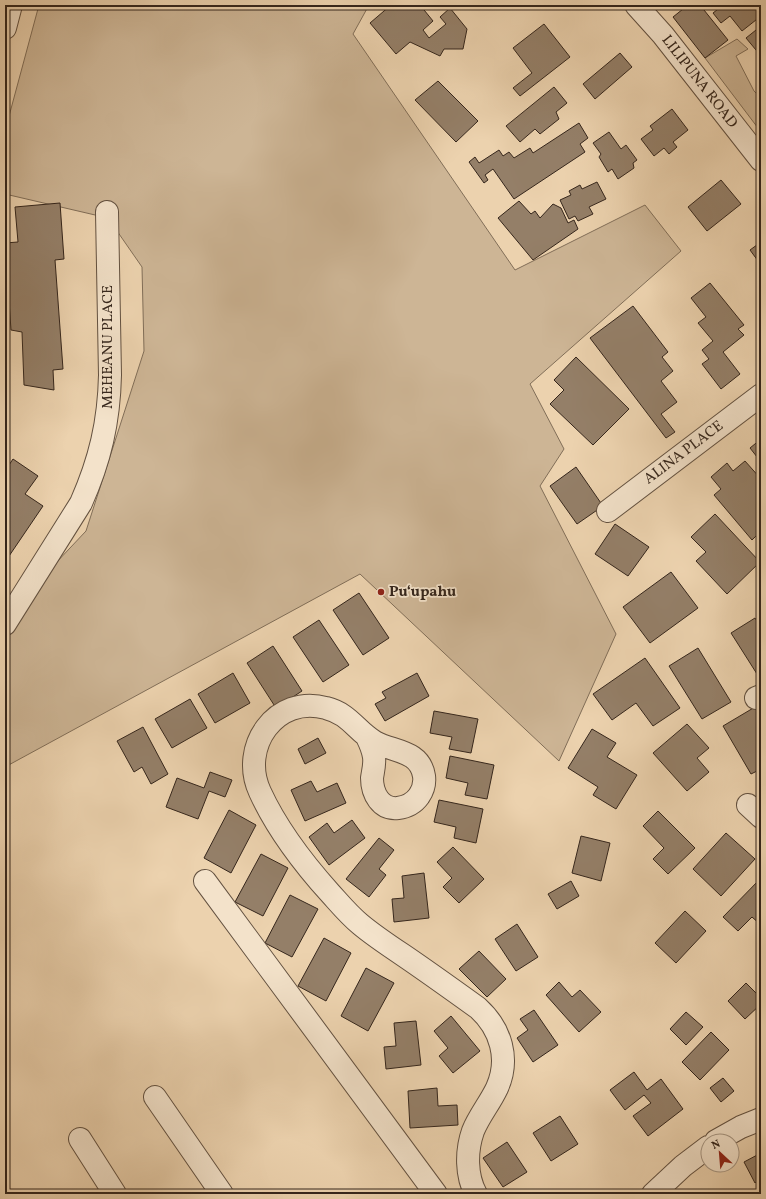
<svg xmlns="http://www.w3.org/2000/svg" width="766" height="1199" viewBox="0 0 766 1199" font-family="Vollkorn,serif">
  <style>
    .green { fill: #cdb595; stroke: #816e58 }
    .building { fill: #947f68; stroke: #35261c }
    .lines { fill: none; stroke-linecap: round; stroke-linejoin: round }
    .minor-casing { stroke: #635140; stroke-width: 24 }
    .minor { stroke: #f3e2ca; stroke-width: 22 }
    .poi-dot { fill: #8f2418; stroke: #f3e2ca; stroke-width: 1.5 }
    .labels { text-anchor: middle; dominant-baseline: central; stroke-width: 3.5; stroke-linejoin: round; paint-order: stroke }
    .street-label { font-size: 15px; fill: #35261c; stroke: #f3e2ca }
    .poi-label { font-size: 15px; font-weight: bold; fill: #35261c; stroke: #f3e2ca; text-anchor: start }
  </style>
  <rect width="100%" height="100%" fill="#ecd2ae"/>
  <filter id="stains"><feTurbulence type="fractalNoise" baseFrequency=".005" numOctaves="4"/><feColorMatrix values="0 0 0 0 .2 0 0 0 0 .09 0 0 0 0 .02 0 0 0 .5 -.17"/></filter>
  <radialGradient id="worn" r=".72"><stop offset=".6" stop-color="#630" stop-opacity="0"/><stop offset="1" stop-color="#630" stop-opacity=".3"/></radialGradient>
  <path class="green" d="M39,5H369L353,34L515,270L645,205L681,251L530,384L564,449L540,486L616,634L559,761L360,574L5,767V617L86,531L144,351L142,267L108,218L5,194V131Z
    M737,39L748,49L736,56L754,91L761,98V132L705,58Z"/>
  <path class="building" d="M391,5H420L433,21L423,30L429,38L446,24L440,17L450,8L467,29L463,49H444L440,56L410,42L396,54L370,23Z
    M688,5H700L728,40L705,58L673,17Z
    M722,5H759L761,7V16L742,31L730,16L721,23L713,13L722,6Z
    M544,24L570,57L520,96L513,88L532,73L513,48Z
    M761,26V56L746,38Z
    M620,53L632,67L595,99L583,84Z
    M438,81L478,121L456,142L415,100Z
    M554,87L567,103L556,112L559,119L540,134L535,129L520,142L506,126Z
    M672,109L688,130L673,142L677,147L669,154L664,148L654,156L641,139L653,130L650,126Z
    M579,123L588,138L580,144L585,152L514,199L493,169L485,175L488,180L484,183L469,162L475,157L479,163L499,150L503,156L509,152L514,158L530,148L533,153Z
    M609,132L621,149L626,145L637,160L633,163L634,168L618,179L612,169L608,172L599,157L601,154L593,143Z
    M721,180L741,204L707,231L688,207Z
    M597,182L606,199L589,207L593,214L578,221L575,216L569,219L560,200L571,195L569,191L580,185L582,189Z
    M519,201L531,214L535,211L540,218L553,204L561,208L568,223L574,220L578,229L533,260L498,218Z
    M60,203L64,259L55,260L63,369L53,370L54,390L24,385L22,332L11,330L5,243L18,242L15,207Z
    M761,242V265L750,250Z
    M710,283L744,325L738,329L744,335L723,352L740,374L721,389L702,364L709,359L702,350L713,341L698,323L706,317L691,298Z
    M633,306L668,352L662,357L673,371L661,381L677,402L661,414L675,432L666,438L590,338Z
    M576,357L629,409L593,445L550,404L564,390L554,380Z
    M761,439V462L750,448Z
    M13,459L38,476L25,494L43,506L5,562V471Z
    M745,461L761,479V535L759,533L752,540L714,495L721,489L711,477L727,463L733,471Z
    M576,467L603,506L577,524L550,486Z
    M715,514L760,562L727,594L696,561L706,552L691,537Z
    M615,524L649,547L628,576L595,554Z
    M671,572L698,608L650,643L623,607Z
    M359,593L389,638L363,655L333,610Z
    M755,618L761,627V672L757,674L731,633Z
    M319,620L349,665L323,682L293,637Z
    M273,646L302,691L276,708L247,663Z
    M698,648L731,702L702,719L669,666Z
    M645,658L680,708L653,726L636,703L612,720L593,694Z
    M233,673L250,703L215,723L198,694Z
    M417,673L429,696L385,721L375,704L386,698L382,692Z
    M190,699L207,728L172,748L155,719Z
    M755,707L761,716V769L751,774L723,726Z
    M434,711L478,719L471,753L449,749L452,737L430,733Z
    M687,724L709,748L697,758L709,772L687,791L653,753Z
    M143,727L168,774L151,784L142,767L134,772L117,741Z
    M592,729L616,743L607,757L637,775L616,809L593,795L598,787L568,768Z
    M318,738L326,753L305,764L298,749Z
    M450,756L494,765L487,799L465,795L468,783L446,778Z
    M210,772L232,780L225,797L209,791L198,819L166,807L177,778L204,788Z
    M311,781L317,792L337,783L346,803L305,821L291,790Z
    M439,800L483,809L476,843L454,838L456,827L434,822Z
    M229,810L256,825L231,873L204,858Z
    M658,811L695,848L668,874L653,859L664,848L643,826Z
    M352,820L365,838L329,865L309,837L327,823L334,833Z
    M726,833L755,859L721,896L693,869Z
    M581,836L610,843L601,881L572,873Z
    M379,838L394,850L379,869L386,875L369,897L346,879Z
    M453,847L484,879L459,903L443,887L452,878L437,862Z
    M261,854L288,868L263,916L235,902Z
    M424,873L429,918L394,922L392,899L404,898L402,876Z
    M761,878V925L752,917L738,931L723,917Z
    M571,881L579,896L557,909L548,894Z
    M290,895L318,909L292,957L265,943Z
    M685,911L706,931L676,963L655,943Z
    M517,924L538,957L516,971L495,939Z
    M324,938L351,953L326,1001L298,986Z
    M479,951L506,979L487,997L459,969Z
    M366,968L394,983L368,1031L341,1016Z
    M559,982L572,997L580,990L601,1012L579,1032L546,995Z
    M746,983L761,998V1004L745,1019L728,1001Z
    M534,1010L558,1045L533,1062L517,1038L528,1030L520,1019Z
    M686,1012L703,1027L686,1045L670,1029Z
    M451,1016L480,1051L453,1073L439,1056L448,1048L434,1031Z
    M416,1021L421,1065L386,1069L384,1047L396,1046L394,1023Z
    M711,1032L729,1050L700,1080L682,1062Z
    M634,1072L647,1090L661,1079L683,1109L648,1136L633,1116L651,1103L644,1095L625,1110L610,1090Z
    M723,1078L734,1091L721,1102L710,1088Z
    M437,1088L438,1106L457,1105L458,1125L410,1128L408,1091Z
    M560,1116L578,1144L551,1161L533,1133Z
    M507,1142L527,1172L503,1187L483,1158Z
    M761,1153V1178L755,1183L744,1162Z"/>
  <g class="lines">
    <defs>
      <path id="minor" d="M636,5L663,35L761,160
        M5,28L11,5
        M608,511L761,395
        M5,624L81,503C100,460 109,422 110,375L107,212
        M756,698L761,696
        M367,737C370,743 373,750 374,757C375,764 373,771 372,778C372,794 381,810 398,808C406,807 414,803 419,796C423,790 425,783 424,776C420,750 393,752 375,742C356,731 350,714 326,708C276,694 239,747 260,792C277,829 303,863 330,893C340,904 349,915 360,924C373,935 388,945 403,955C428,972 453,990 478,1008C501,1029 510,1059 497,1088C490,1103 479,1116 473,1131C466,1151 466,1176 476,1194
        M748,805L761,817
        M205,881L436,1194
        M155,1097L222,1194
        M80,1139L115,1194
        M716,1141L741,1127L761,1119
        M653,1194L683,1166L708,1147"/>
    </defs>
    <use href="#minor" class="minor-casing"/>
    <use href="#minor" class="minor"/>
  </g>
  <circle class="poi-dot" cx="381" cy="592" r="4"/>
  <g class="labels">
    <g class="street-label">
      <text transform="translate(699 82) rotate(52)">LILIPUNA ROAD</text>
      <text transform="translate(108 347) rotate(-90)">MEHEANU PLACE</text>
      <text transform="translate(684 453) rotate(-37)">ALINA PLACE</text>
    </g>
    <g class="poi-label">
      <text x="389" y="592">Puʻupahu</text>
    </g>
  </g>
  <rect width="766" height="1199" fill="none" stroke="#ecd2ae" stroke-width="20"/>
  <rect x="6" y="6" width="754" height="1187" fill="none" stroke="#35261c" stroke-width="2"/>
  <rect x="10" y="10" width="746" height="1179" fill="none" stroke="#35261c"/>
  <g transform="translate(720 1153) rotate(334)"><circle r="19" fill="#f3e2ca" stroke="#a79784"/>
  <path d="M0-3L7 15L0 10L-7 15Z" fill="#8f2418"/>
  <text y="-6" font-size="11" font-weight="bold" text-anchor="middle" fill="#35261c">N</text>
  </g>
  <rect width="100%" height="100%" filter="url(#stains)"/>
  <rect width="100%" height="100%" fill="url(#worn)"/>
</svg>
